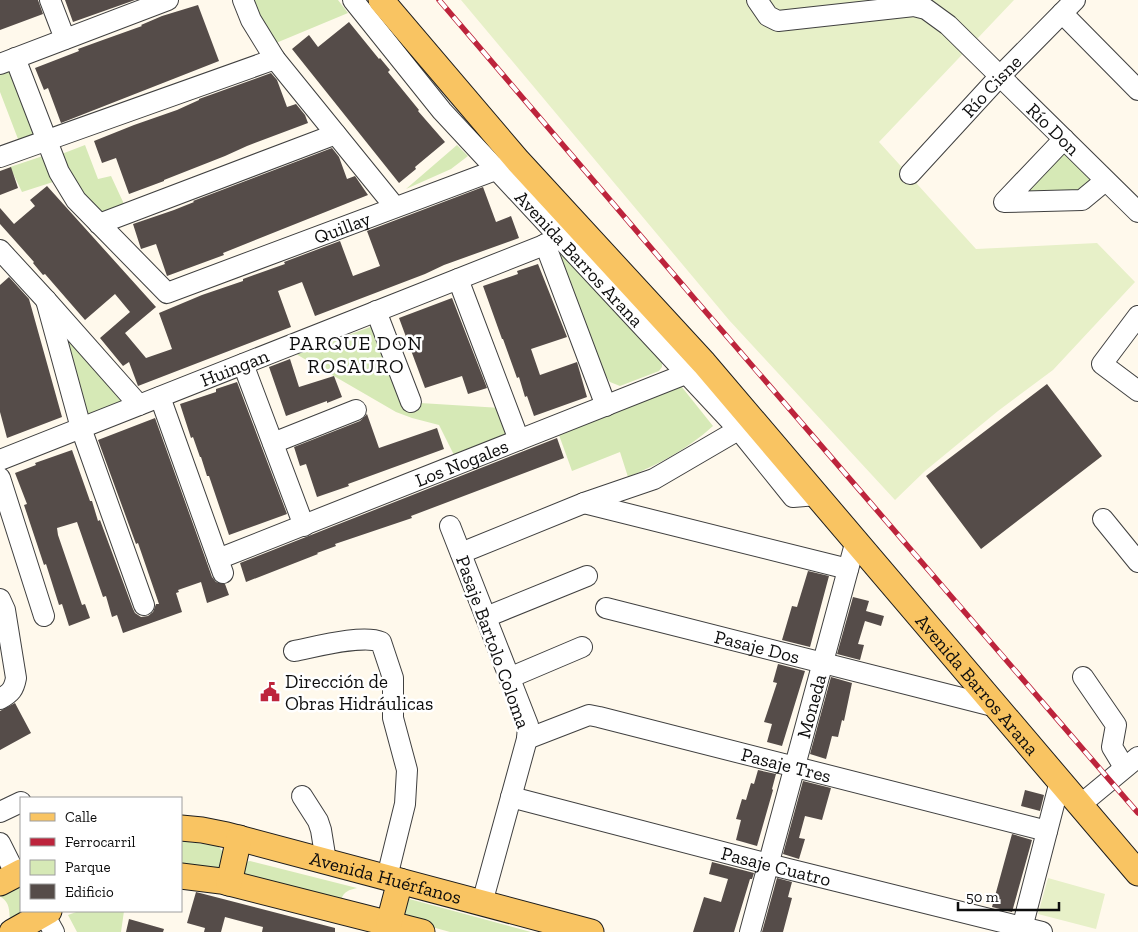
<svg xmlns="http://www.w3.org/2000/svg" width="1138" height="932" viewBox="0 0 1138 932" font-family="'Zilla Slab',serif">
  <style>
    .green { fill: #d6e9b6 }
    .pitch { fill: #e7f0c8 }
    .building { fill: #554c49 }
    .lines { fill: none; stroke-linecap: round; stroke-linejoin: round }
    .minor-casing { stroke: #404040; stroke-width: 22 }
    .major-casing { stroke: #1e1e1e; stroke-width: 27 }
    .minor { stroke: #fff; stroke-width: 20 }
    .major { stroke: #f9c462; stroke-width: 25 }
    .rail-casing { stroke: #bd243c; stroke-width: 5.5 }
    .rail { stroke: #fff; stroke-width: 4; stroke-dasharray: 11; stroke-linecap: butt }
    .labels { text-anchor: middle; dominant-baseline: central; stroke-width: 5; stroke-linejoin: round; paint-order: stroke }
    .street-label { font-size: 19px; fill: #0d0d0d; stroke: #fff }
    .poi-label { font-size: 19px; fill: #0d0d0d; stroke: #fff; text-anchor: start }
    .neighbourhood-label { font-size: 20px; letter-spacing: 1px; fill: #0d0d0d; stroke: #fff }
  </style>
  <rect width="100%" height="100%" fill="#fff9ec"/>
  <path class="green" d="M252,0H338L348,13L276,43L265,31Z
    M11,63L40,133L18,139L0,92V68Z
    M85,145L98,179L111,176L124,204L98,213L67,178L59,155Z
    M457,145L468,156L451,169L406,189Z
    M1064,148L1096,180L1080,194L1018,196Z
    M43,156L53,182L22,192L10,167Z
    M561,252L662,359V367L659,371L620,386L610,382L606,376L559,257Z
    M373,326L404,402L501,408L511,436L455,457L439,425L412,418L396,412L296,354Z
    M60,328L128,400L85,417Z
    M681,386L713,426C688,449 659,464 628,477L620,452L572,471L559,435Z
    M181,841L218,846L223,852L219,870L181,868Z
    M250,861L357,888C349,890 344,891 341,900L243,886L241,868L246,862Z
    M21,883V911H27L10,920C9,910 10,903 1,897L0,894Z
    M402,897L531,932H450L396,917Z
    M79,911H124L121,932H77L68,915Z"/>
  <path class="pitch" d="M461,0H1014L879,142L976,249L1097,243L1135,282L1053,370L998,411L925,471L895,500L729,320Z
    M1048,878L1105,894L1096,929L1038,914Z"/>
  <path class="building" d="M0,0H38L43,14L0,30Z
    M65,0H135L73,22Z
    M198,5L219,61L61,123L48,88L44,90L35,68L79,51L78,49L100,41L142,26L141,25L162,16Z
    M349,22L379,59L380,58L390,70L388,72L419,110L418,111L445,142L415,167L416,169L399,183L292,49L309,35L318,47Z
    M271,73L277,80L287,107L296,104L305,115L308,123L247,146L225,156L164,180V181L129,194L116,158L102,163L94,141L134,125L177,110L199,100V99Z
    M332,148L339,157L347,179L355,176L368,195L223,253L224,255L167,276L156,244L141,249L133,224L174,210L194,202L193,201Z
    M11,167L18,188L0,195V171Z
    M47,186L156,307L125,333L146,358L172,349L159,313L202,295L243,281V279L285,264L284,262L340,241L353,276L380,266L367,231L483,187L496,222L511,216L519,238L444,265L425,274L315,316L302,282L278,291L291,327L138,386L129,362L123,366L100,338L130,312L115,294L85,320L45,274L43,275L33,263L34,262L0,224V208L14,224L35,206L30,200Z
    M538,264L567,337L531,349L540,375L577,362L587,397L534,416L527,396L525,397L519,377L517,378L503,339H502L483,286L518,274L517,271Z
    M9,277L29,299L62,417L7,438L0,412V285Z
    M452,298L487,388L468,394L462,376L425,388L399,318Z
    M290,359L299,387L334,376L342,397L327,403V401L286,416L269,367Z
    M237,382L287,514L229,535L209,476H207L201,457H200L193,437L191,438L180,404L216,392V389Z
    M1047,384L1102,456L981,549L926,476Z
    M367,414L379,448L437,428L444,449L348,484L349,486L317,497L306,464L300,466L294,447L360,421Z
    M155,418L212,577L216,582L225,584L229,595L207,603L201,582L178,590L179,592L176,593L182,612L123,633L117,615L112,617L106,596L103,597L77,522L57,528L58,535L82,605L85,604L90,618L69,626L62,604L59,605L46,564L44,565L24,505L27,504L15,473L36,465L35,463L72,450L90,501H92L98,521L100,520L133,609L135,613L141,617L148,616L153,612L156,604H159L138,543L136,544L129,525L98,440Z
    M557,438L564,458L411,516L412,518L335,544L336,546L317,553L318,554L246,582L240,563Z
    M808,571L829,576L810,647L782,640L792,606L797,607Z
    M853,597L869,601L866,611L884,616L881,626L865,621L858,644L864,645L860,660L837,654Z
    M778,664L805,671L782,746L767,742L772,724L764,722L777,683L773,682Z
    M831,677L852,683L844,721L842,720L838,737L832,736L826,759L810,754Z
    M15,703L31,733L0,750V711Z
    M758,770L776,774L772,789L773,790L757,846L736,840L741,820L736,819L742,799L746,800L751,783L754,784Z
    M803,781L831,788L822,820L805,816L799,838L805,839L799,859L783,854Z
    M1025,790L1044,795L1040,811L1021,806Z
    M1012,834L1032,840L1012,912L992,907Z
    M712,862L754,873L752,879H750L734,932H693L704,897L721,902L728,879L709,874Z
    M777,878L792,882L788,897L792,898L783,932H762Z
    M196,892L335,928V932H262L263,927L225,917L221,932H204L205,928L187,923Z
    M129,919L164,929L163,932H126Z"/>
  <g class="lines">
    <defs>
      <g id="minor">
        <path d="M50,0L65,39"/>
        <path d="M243,0L251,20L275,59L395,207"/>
        <path id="s1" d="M353,0L442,111L739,430L793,497L817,495"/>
        <path id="s2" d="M757,0L768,16L778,21L914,6L926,9L948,25L1138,212"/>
        <path d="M1062,13L1138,90"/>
        <path id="s3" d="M15,58L59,172L76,200L167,293L509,165"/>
        <path d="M0,64L168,0"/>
        <path d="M1064,139L1004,202L1082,200L1105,181"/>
        <path d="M0,157L275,59"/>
        <path id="s4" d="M910,174L1000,76L1075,0"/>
        <path d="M99,224L336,134"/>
        <path d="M545,244L606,406"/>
        <path d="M0,250L46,300L139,405"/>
        <path d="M458,279L519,440"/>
        <path d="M46,300L81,428L144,605"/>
        <path d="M376,311L411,402"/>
        <path d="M1138,316L1102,364L1138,391"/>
        <path d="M243,364L304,526"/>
        <path d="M160,397L223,573"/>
        <path d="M273,443L356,410"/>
        <path id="s5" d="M0,460L572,234"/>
        <path d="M0,478L44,616"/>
        <path d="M584,503L848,569"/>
        <path d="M1103,519L1138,562"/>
        <path d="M450,526L528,725L527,739L482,903"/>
        <path d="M461,553L584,503L654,479L750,423"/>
        <path id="s6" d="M218,559L688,373L698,366"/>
        <path d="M0,599L5,610L16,678C14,689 11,693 0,699"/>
        <path id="s7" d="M606,608L997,707"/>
        <path d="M486,617L587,576"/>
        <path d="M294,651C315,647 363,634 381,642L393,678V718L407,770L405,804L387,877"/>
        <path d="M1083,677L1116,725L1112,747L1124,767"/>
        <path d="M509,678L582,647"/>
        <path id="s8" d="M527,739L589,715L599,717L1047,831"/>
        <path d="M302,796L318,821L321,830L326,861"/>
        <path id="s9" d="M511,797L768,864L1042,932"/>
        <path d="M1080,805L1138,757"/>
        <path d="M0,812L21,802"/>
        <path d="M0,843L16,875"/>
        <path d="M44,914L54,932"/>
        <path id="s10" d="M750,932L856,540"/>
        <path d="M1021,932L1060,781"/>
      </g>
      <g id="major">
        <path id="s11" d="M381,0L518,161L704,363L1138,873"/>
        <path id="s12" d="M181,828L202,830L227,835L591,932"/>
        <path d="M181,876L221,881L422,932"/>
        <path d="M0,883L21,872"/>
        <path d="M229,883L239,838"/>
        <path d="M389,923L400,881"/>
        <path d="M12,932L49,911"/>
      </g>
    </defs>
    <use href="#minor" class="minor-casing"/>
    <use href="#major" class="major-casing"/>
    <use href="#minor" class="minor"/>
    <use href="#major" class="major"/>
    <defs>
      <path id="rail" d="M439,0L699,304L1138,813"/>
    </defs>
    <use href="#rail" class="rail-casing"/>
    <use href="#rail" class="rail"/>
  </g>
  <defs>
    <symbol id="civic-bare" viewBox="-9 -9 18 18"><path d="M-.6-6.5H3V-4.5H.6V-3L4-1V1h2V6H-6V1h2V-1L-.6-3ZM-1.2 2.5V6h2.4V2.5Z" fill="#bd243c" stroke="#fff" stroke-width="2.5" paint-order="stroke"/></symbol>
  </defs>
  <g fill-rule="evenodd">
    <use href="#civic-bare" x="256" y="678" width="28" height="28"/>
  </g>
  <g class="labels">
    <g class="street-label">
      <text stroke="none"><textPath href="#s4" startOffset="120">Río Cisne</textPath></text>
      <text stroke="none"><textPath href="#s2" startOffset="355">Río Don</textPath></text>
      <text stroke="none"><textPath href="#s3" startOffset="472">Quillay</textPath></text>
      <text stroke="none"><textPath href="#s1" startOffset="344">Avenida Barros Arana</textPath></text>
      <text stroke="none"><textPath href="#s5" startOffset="252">Huingan</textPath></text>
      <text stroke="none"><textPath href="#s6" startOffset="262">Los Nogales</textPath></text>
      <text transform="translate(493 642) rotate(70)">Pasaje Bartolo Coloma</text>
      <text stroke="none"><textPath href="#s7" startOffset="156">Pasaje Dos</textPath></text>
      <text stroke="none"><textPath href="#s11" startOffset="908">Avenida Barros Arana</textPath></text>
      <text stroke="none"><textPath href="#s10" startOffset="234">Moneda</textPath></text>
      <text stroke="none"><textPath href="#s8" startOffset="270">Pasaje Tres</textPath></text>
      <text stroke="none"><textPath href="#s9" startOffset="274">Pasaje Cuatro</textPath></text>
      <text stroke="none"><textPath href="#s12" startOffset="211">Avenida Huérfanos</textPath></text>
    </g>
    <g class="poi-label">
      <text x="285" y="681">Dirección de<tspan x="285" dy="22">Obras Hidráulicas</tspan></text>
    </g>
    <g class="neighbourhood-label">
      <text x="356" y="343">PARQUE DON<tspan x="356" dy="23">ROSAURO</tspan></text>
    </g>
  </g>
  <rect x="20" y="797" width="162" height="115" fill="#ffffff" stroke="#9e9e9e"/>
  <rect x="30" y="813" width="25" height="8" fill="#f9c462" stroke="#9e9e9e"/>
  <text x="65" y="822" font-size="15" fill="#0d0d0d">Calle</text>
  <rect x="30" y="838" width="25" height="8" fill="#bd243c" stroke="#9e9e9e"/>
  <text x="65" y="847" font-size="15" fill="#0d0d0d">Ferrocarril</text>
  <rect x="30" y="860" width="25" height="15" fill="#d6e9b6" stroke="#9e9e9e"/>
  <text x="65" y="872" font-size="15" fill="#0d0d0d">Parque</text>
  <rect x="30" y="884" width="25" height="15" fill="#554c49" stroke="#9e9e9e"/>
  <text x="65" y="897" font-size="15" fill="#0d0d0d">Edificio</text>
  <path d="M958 902v8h101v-8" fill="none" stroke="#0d0d0d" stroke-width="2.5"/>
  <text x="966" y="902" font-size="15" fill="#0d0d0d" stroke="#ffffff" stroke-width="4" paint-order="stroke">50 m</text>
</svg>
